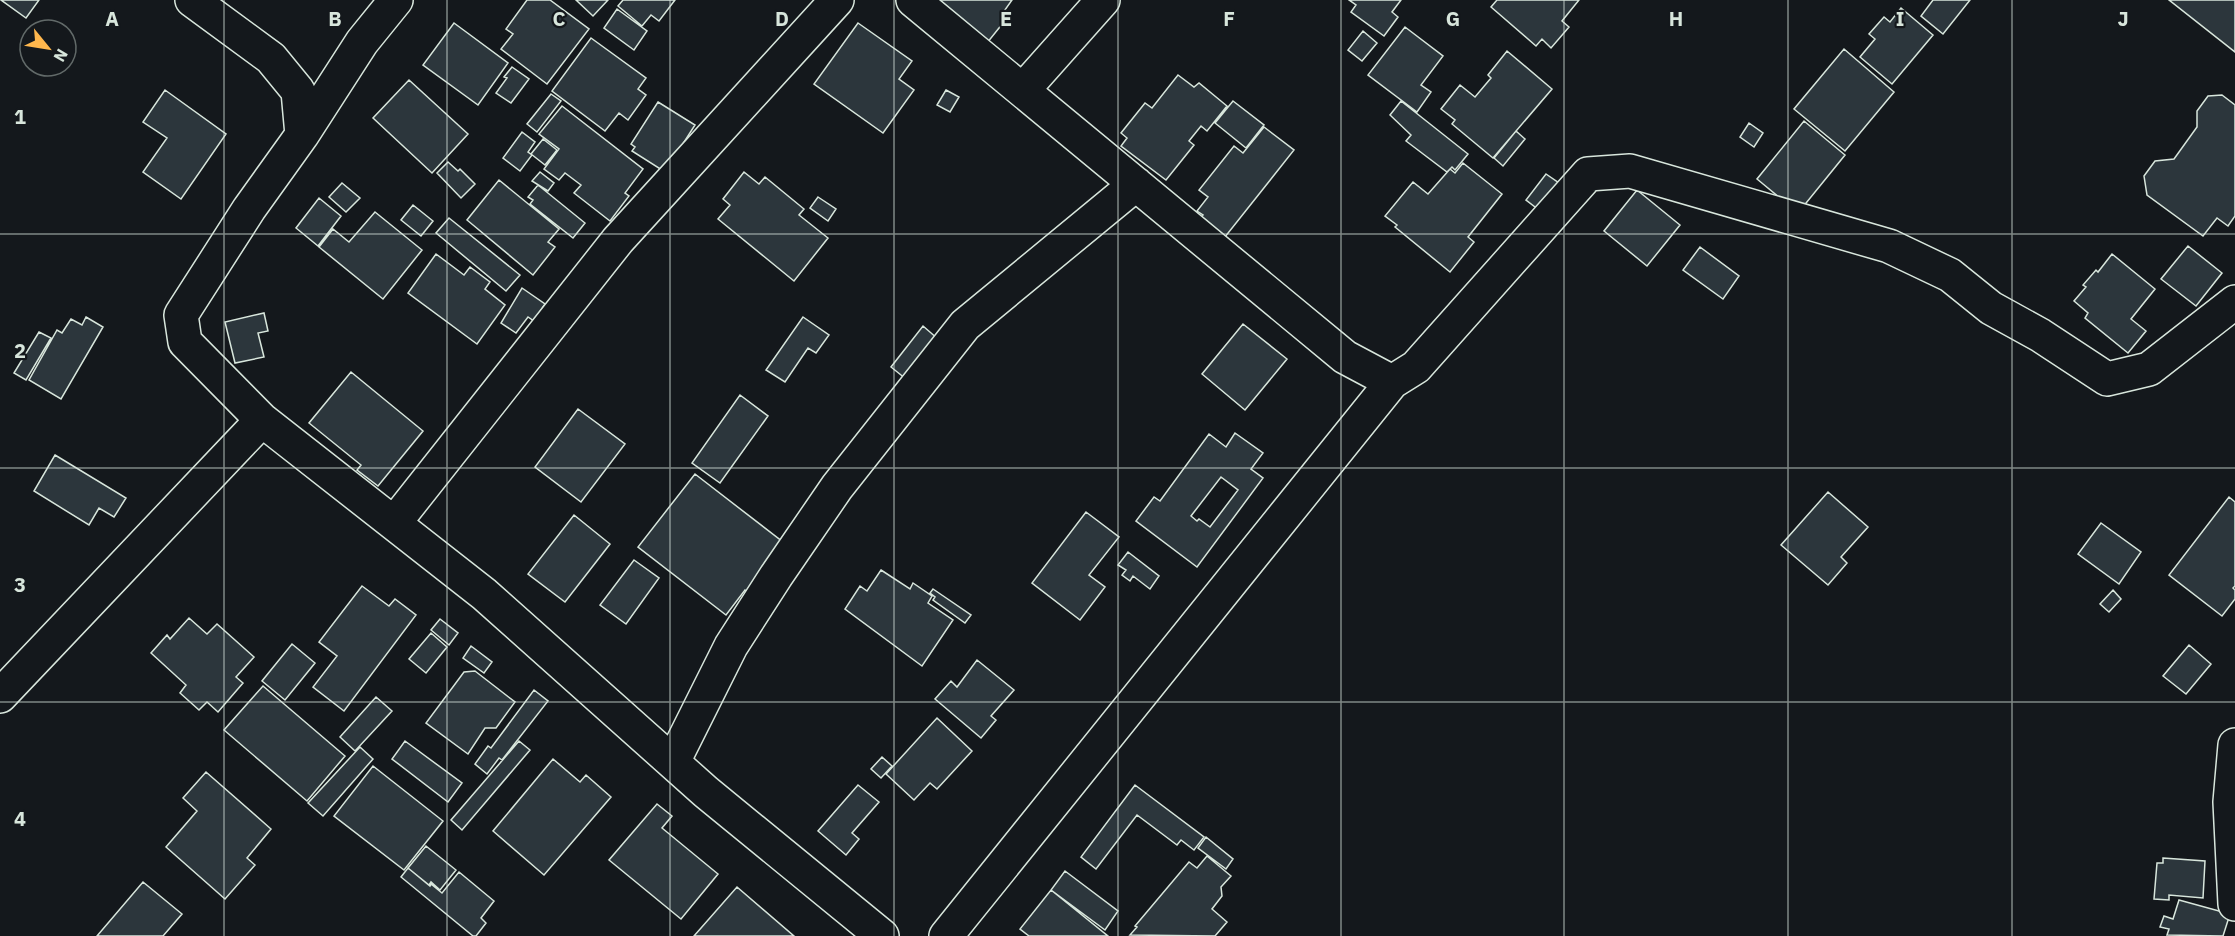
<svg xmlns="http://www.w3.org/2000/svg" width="2235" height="936" viewBox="0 0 2235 936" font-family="'IBM Plex Sans',sans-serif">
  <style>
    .building { fill: #2c363c; stroke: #d8e6dc; stroke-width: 1.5; fill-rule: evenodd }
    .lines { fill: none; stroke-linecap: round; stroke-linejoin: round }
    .minor-casing { stroke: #d8e6dc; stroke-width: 36 }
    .minor { stroke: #14181c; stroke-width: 33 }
    .grid { fill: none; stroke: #d8e6dc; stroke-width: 1.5; stroke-opacity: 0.55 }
    .grid-label { font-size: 20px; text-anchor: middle; font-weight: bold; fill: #d8e6dc; stroke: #14181c; stroke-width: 4.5; stroke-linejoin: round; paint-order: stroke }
  </style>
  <rect width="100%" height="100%" fill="#14181c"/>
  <path class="building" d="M1,0H39L26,18Z
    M527,0H550L589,29L547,84L501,49L513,34L506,29Z
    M576,0H608L593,16Z
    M623,0H675L659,21L651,15L642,26L618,6Z
    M934,0H1012L1002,14L1007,18L987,43Z
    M1349,0H1401L1392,12L1398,17L1384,36L1351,12L1356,5Z
    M1497,0H1579L1562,21L1569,27L1551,48L1542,39L1536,46L1491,7Z
    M1933,0H1970L1943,34L1921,16Z
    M2169,0H2235V52Z
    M1901,8L1933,35L1892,84L1860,57L1875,39L1869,34L1884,17L1890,22Z
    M617,9L647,31L634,50L604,28Z
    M454,23L508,63L478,105L423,65Z
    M858,23L912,61L899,79L914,90L883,133L814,84Z
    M1405,27L1443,56L1421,85L1431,92L1417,112L1368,75Z
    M1363,31L1377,43L1362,61L1348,50Z
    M591,38L646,78L638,89L646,95L628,120L619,113L605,131L552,91Z
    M1844,49L1894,92L1845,151L1794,109Z
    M1507,51L1552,89L1493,158L1452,124L1455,120L1441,109L1460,85L1475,97L1491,78L1488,75Z
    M512,67L529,79L511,103L496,93L507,78L504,77Z
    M1178,75L1194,87L1199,83L1227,106L1207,131L1201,126L1189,141L1194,145L1166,180L1121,146L1127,138L1121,133L1145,103L1152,108Z
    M409,80L468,134L432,173L373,118Z
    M165,90L226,134L181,199L143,172L167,138L143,122Z
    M946,90L959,97L950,112L937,105Z
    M551,94L561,101L537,132L527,124Z
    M2222,95L2235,105V216L2228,226L2217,218L2203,236L2147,195L2144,176L2155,161L2174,159L2197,127V111L2208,96Z
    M1233,101L1264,125L1246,148L1215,123Z
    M1401,101L1468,154L1455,170L1452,167L1447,172L1406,141L1411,135L1390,115Z
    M658,102L695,125L665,172L632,151L635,147L631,144Z
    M562,106L643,169L625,193L629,196L610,221L574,193L581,185L565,173L559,180L544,169L559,149L539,134Z
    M1804,121L1845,155L1798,213L1757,179Z
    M1749,123L1763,133L1754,147L1740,137Z
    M1264,127L1294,150L1217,247L1193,229L1203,215L1197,211L1208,197L1199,190L1234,146L1243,153Z
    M1516,131L1525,139L1503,166L1494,158Z
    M522,132L535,142L528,152L532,155L520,171L503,158Z
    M543,139L557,150L545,165L531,154Z
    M448,162L458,171L460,169L475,184L461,198L437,173Z
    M1463,163L1502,194L1468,237L1474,242L1450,272L1395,227L1397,225L1385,216L1413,182L1428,194L1450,169L1455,173Z
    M540,172L554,183L548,191L532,181Z
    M744,172L759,184L765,177L804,209L799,215L828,238L794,281L718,219L730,205L723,199Z
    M1546,174L1559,183L1539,210L1526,200Z
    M499,180L559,229L548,242L555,247L533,275L467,220Z
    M342,183L360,198L346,212L329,197Z
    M538,185L585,223L573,238L530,204L533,200L528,197Z
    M1637,190L1680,225L1647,266L1604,231Z
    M818,197L836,209L828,221L810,208Z
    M319,198L341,216L318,246L296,228Z
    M413,205L433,221L421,236L401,220Z
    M375,212L422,250L383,299L319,247L333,229L349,242Z
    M449,218L520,275L506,291L436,233Z
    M2188,246L2222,273L2196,306L2161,279Z
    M1700,247L1739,276L1723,299L1683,270Z
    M436,254L464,275L470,267L490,282L485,289L505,305L477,344L408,293Z
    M2112,254L2155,289L2131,319L2146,331L2128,353L2085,318L2088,313L2074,301L2086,287L2083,285L2096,270L2098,272Z
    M522,288L545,304L534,321L528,317L516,333L501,323Z
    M264,313L268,331L258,333L264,357L235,363L225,322Z
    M86,317L103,327L61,399L29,380L57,330L62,333L71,319L82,325Z
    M803,317L829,335L816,353L808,348L785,382L766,370Z
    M1243,324L1287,359L1245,410L1202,374Z
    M923,326L938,339L906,379L891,367Z
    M39,332L51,338L26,380L14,373Z
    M351,372L423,431L378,486L357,470L361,465L309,423Z
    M740,395L768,416L720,483L692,463Z
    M578,409L625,444L581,502L535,467Z
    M1235,433L1263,453L1251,469L1263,478L1197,567L1136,521L1154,497L1160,501L1209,434L1226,447ZM1221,477L1238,490L1210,527L1199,519L1197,521L1191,516Z
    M55,455L126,498L114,517L99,508L89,525L34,491Z
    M695,474L783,542L755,597L745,590L726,615L638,547Z
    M1828,492L1868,527L1841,557L1847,563L1828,585L1781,545Z
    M2229,497L2235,502V586L2233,588L2235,590V599L2222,616L2169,575Z
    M1086,512L1119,537L1089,575L1105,587L1080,620L1032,583Z
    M574,515L610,544L565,602L528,574Z
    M2101,523L2141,552L2119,584L2078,554Z
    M1128,552L1159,576L1150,589L1133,576L1130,581L1122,575L1126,570L1118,565Z
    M634,560L659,578L626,624L600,605Z
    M881,570L910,589L913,583L932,596L928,603L953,620L922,666L845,609L860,586L867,591Z
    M362,586L389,606L395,599L416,615L344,711L313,687L337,656L319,642Z
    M933,589L971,615L965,623L933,600L935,597L930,593Z
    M2113,590L2121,599L2109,612L2100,604Z
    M189,618L207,634L217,624L254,657L236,677L243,683L218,712L207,702L199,710L180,693L186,685L151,653L167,635L170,639Z
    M440,619L458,633L449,645L431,630Z
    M431,633L447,647L426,673L409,659Z
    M292,644L315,663L285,700L262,681Z
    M2189,645L2211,664L2186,694L2163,676Z
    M471,646L492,662L484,673L463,658Z
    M977,660L1014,690L991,716L996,720L981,738L935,699L951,681L957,687Z
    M475,671L515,702L496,728H485L468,754L426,723L464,672Z
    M263,686L345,756L307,801L224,730Z
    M534,690L548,701L502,760L499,758L487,774L475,764L488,746L491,748Z
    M376,697L392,711L355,751L340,737Z
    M937,718L972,751L937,789L930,783L914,800L886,774Z
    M405,741L462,783L448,802L392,759Z
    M519,741L530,750L462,830L451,820Z
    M360,747L373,759L323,816L308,803Z
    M882,757L892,766L881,778L871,769Z
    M553,759L580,782L586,775L611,797L544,875L493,831Z
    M373,766L443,821L404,870L334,816Z
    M206,772L271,829L247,858L255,865L225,899L166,847L197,811L183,798Z
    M858,785L879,802L852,833L859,839L846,855L818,831Z
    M1135,785L1204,837L1194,850L1181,840L1177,845L1137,815L1096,869L1081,857Z
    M657,804L672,816L662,828L718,874L681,919L609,860Z
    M1206,837L1233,859L1226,869L1198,848Z
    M426,846L456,870L440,890L431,882L429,885L408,868Z
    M1207,856L1231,876L1221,887L1222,896L1212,909L1227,922L1215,936L1130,935L1137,927L1135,926L1189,862L1197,868Z
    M2163,858L2205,861L2203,898L2169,895V900L2154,899L2157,863H2163Z
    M408,868L430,886L431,884L442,893L459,872L494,901L481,918L486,923L476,936H473L401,877Z
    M1065,871L1118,911L1105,930L1051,890Z
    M143,882L182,914L163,936H97Z
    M737,887L794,936H694Z
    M1051,890L1108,936H1029L1020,929Z
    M2179,900L2230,914L2223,936L2167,935L2169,929L2160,927L2164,916L2173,919Z"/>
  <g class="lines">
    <defs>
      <path id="minor" d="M192,0L271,58L298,91L302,135L249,209L181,315L185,342L262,420L484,594L706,792L882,936
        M913,0L1345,357L1392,382L1416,367L1588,174L1630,171L1889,246L1950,275L1991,308L2040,335L2107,379L2149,369L2235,302
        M1023,90L1103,0
        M302,135L362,42L396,0
        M395,522L618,240L837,0
        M0,696L262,420
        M2235,745L2230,802L2235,904
        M673,762L731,646L776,576L837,487L965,325L1136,184
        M946,936L1392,382"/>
    </defs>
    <use href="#minor" class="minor-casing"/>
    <use href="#minor" class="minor"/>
  </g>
  <path class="grid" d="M224,0V936M447,0V936M670,0V936M894,0V936M1118,0V936M1341,0V936M1564,0V936M1788,0V936M2012,0V936M0,234H2235M0,468H2235M0,702H2235"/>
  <g class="grid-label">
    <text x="112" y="26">A</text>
    <text x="335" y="26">B</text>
    <text x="559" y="26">C</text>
    <text x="782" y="26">D</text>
    <text x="1006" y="26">E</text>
    <text x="1229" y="26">F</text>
    <text x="1453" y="26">G</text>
    <text x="1676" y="26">H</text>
    <text x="1900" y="26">I</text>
    <text x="2123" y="26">J</text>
    <text x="20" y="124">1</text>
    <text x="20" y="358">2</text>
    <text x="20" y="592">3</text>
    <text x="20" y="826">4</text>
  </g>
  <g transform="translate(48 48) rotate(120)"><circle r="28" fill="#14181c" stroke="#626a69" stroke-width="1.5"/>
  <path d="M0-4.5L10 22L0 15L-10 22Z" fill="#ffb74d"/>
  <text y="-9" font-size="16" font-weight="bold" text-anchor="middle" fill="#d8e6dc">N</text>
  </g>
</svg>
